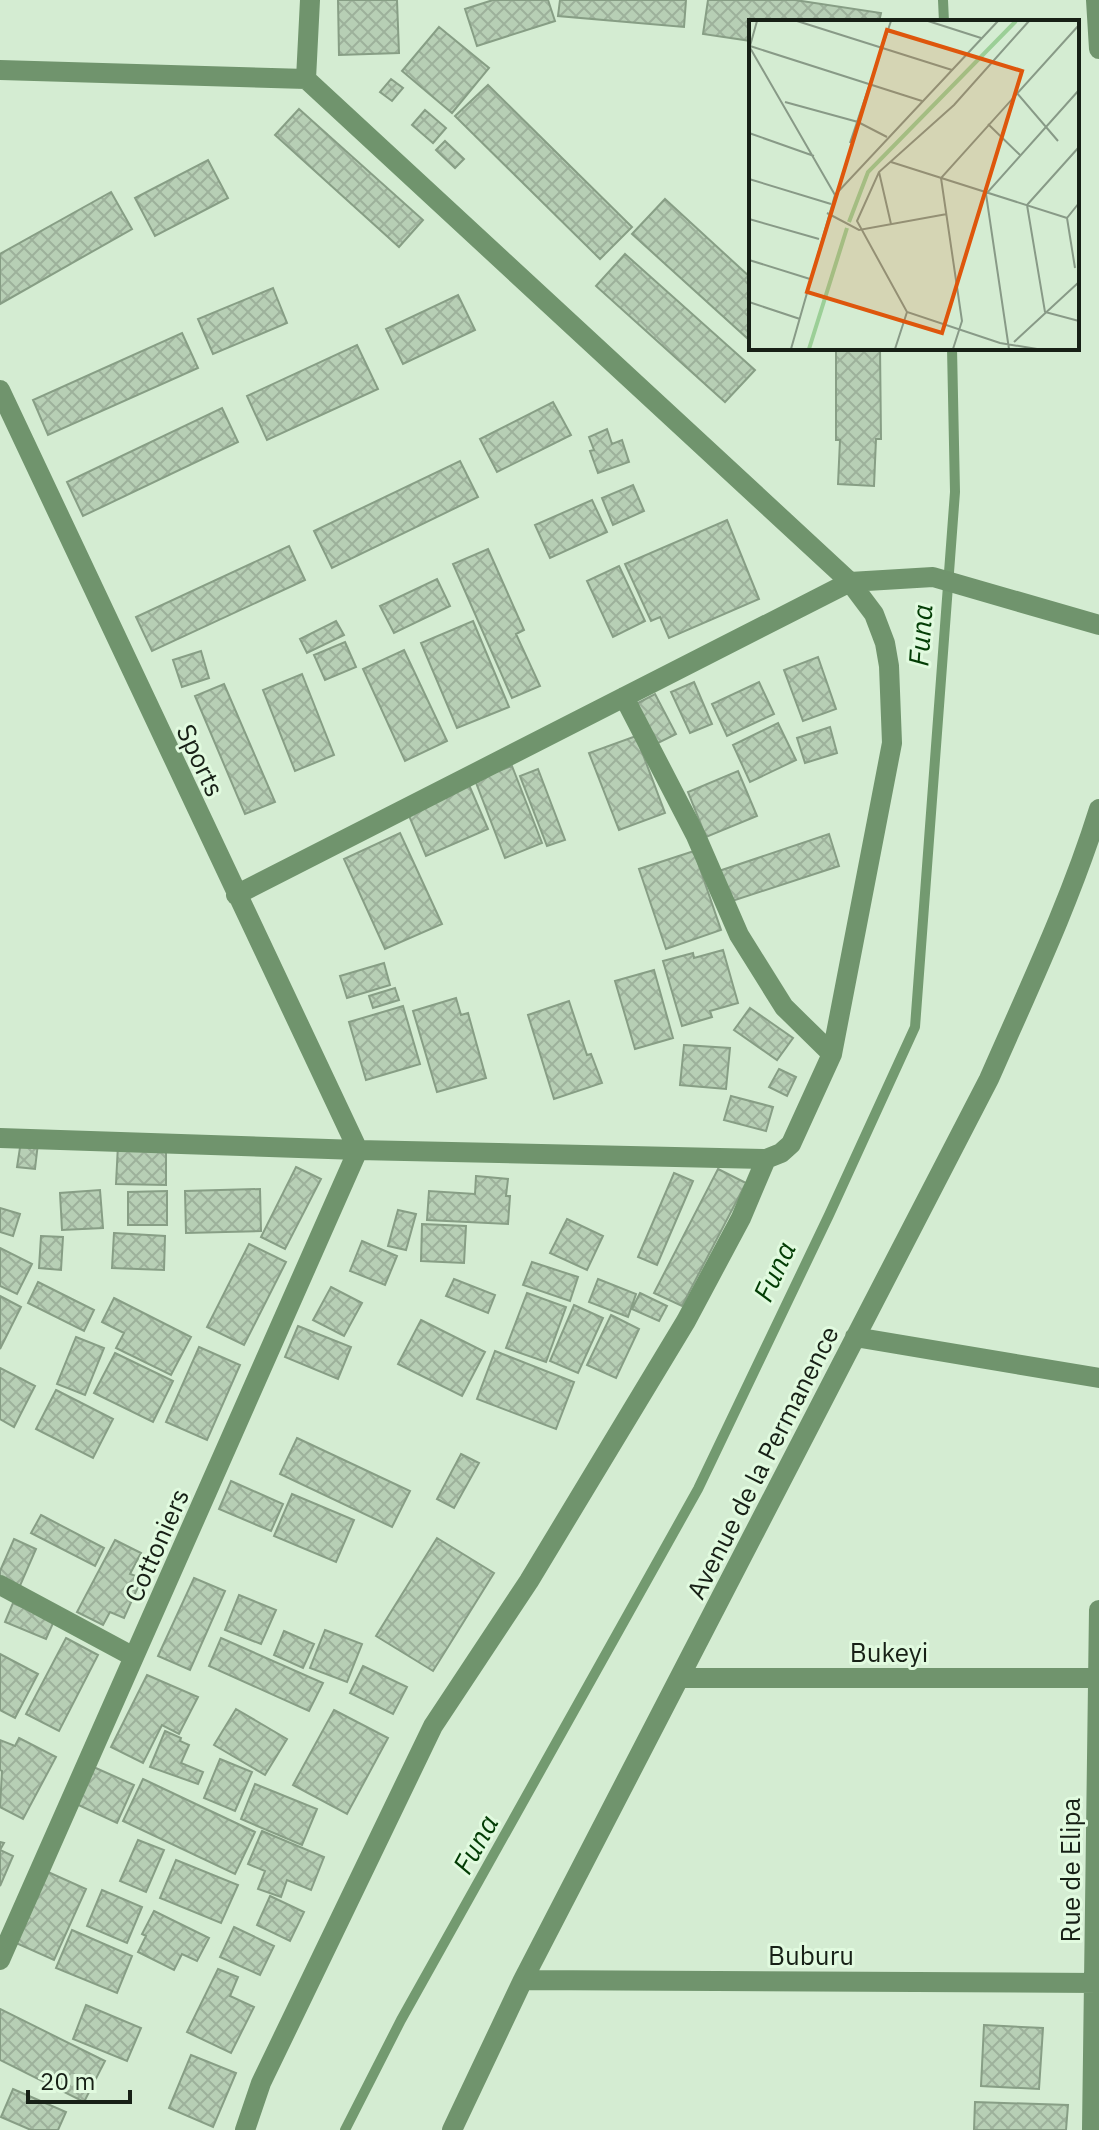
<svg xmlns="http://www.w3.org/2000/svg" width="1099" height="2130" viewBox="0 0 1099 2130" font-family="'IBM Plex Sans',sans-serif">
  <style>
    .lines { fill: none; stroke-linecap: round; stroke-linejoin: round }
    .stream { stroke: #739a70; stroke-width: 10 }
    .building { fill: url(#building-cross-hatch); stroke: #879e85; stroke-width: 2 }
    .minor { stroke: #70946d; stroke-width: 20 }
    .labels { text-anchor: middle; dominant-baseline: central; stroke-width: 6; stroke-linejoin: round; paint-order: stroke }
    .street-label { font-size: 26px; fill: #172016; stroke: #e1fadf }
    .water-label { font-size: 28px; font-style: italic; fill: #023c04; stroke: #e1fadf }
    .inset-river { fill: none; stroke: #9bcf97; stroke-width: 4 }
    .inset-road { fill: none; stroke: #889a87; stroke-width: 2 }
    .view { fill: #de560c; fill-opacity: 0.15; stroke: #de560c; stroke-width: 4 }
    .inset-edge { fill: none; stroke: #172016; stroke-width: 4 }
  </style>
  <defs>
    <pattern id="building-cross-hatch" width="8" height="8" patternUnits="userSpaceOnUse" patternTransform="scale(2)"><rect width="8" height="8" fill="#b7cfb5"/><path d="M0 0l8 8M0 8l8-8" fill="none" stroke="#9db19b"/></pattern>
  </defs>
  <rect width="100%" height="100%" fill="#d4ecd2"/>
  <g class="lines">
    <path class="stream" d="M943,0L944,22
      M345,2130L401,2020L698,1489L829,1215L915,1027L955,492L952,348"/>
  </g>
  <path class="building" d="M338,0H397L399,53L339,55Z
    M493,0H548L555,21L477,46L465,9Z
    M560,0H686L684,27L558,16Z
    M708,0H795L881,13L879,22H751V41L703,34Z
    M439,27L489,68L452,113L402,71Z
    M391,79L403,88L392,101L380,92Z
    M488,85L632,227L600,259L455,116Z
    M299,109L423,220L399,247L275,135Z
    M425,110L446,128L433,143L412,125Z
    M445,141L464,159L455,168L436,150Z
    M208,160L228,198L155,236L135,198Z
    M111,192L132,229L0,304V254Z
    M665,199L751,278V334L747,338L632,234Z
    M625,254L755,370L725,402L596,286Z
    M273,288L287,323L213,354L198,319Z
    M458,295L475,330L403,364L386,329Z
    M182,333L198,368L48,435L33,400Z
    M357,345L378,389L267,440L247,396Z
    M836,348H880L881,439H876L874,486L838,484L840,440H836Z
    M553,402L571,435L497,472L480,439Z
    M222,408L238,442L83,516L67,482Z
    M607,429L612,444L622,440L629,462L598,473L590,451L594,450L589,437Z
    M460,461L478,497L332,568L314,531Z
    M633,485L644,511L613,525L602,498Z
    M592,500L607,532L550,558L535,525Z
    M727,520L759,599L669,638L660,617L651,621L625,564Z
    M289,546L305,580L152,651L136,617Z
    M488,549L524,630L516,634L540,686L512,698L453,564Z
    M619,566L645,621L613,637L587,581Z
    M437,579L450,606L394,633L380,606Z
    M336,621L344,635L307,653L300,639Z
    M473,621L509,707L457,728L421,643Z
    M345,642L356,667L325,680L314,655Z
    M404,650L447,741L405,761L363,669Z
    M201,651L209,678L182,687L173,660Z
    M818,657L836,709L803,721L784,670Z
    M302,674L334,755L295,771L263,690Z
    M694,682L712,724L690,733L671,692Z
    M759,682L774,714L727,736L712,704Z
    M224,684L275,802L245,814L195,696Z
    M655,694L676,734L656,744L636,704Z
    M778,723L796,760L750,782L733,745Z
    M830,727L837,753L805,763L797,738Z
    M636,736L665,813L619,830L589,753Z
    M512,766L542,843L505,858L475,780Z
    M538,769L565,840L547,846L520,776Z
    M738,771L757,816L706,837L688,792Z
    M469,785L488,829L426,856L407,811Z
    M400,833L442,924L385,949L344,859Z
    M829,834L839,866L729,902L719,871Z
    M694,851L721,930L666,949L639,869Z
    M723,950L738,1003L710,1011L712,1017L682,1026L663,961L693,953L694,958Z
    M384,963L390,985L347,998L340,976Z
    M654,970L673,1038L635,1049L615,981Z
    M395,988L399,1000L373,1008L369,996Z
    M456,998L461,1015L468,1013L486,1078L437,1092L413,1011Z
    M569,1001L587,1055L591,1054L602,1083L554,1099L528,1015Z
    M403,1006L420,1064L366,1080L349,1022Z
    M750,1008L793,1038L777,1060L734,1030Z
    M684,1045L730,1048L726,1089L680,1085Z
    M779,1069L796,1077L787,1096L769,1087Z
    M731,1096L773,1107L766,1131L724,1120Z
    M21,1141L38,1143L35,1169L17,1167Z
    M118,1145H166V1185L116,1184Z
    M296,1167L321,1179L285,1249L261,1237Z
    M718,1169L746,1183L682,1306L654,1293Z
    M674,1173L693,1181L657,1265L638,1257Z
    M476,1176L508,1179L506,1196H510L508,1224L427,1220L429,1191L475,1194Z
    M260,1189L261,1231L186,1233L185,1191Z
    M100,1190L103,1228L62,1230L60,1193Z
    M167,1191V1225H128V1192Z
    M0,1208L20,1214L13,1236L0,1232Z
    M398,1210L416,1214L406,1250L388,1246Z
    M567,1219L603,1236L587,1270L550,1253Z
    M422,1224L466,1226L464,1263L421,1261Z
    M114,1233L165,1236L164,1270L112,1268Z
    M41,1236L63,1237L61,1270L39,1268Z
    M362,1241L397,1256L385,1285L350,1271Z
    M249,1244L286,1262L244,1345L207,1327Z
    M0,1248L32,1264L17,1294L0,1286Z
    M532,1262L578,1277L570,1301L523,1285Z
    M454,1279L495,1295L488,1313L446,1296Z
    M598,1279L636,1294L628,1317L589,1302Z
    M38,1282L94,1310L84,1331L28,1303Z
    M331,1287L362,1303L344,1336L313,1320Z
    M527,1293L566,1307L546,1362L506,1348Z
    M640,1293L667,1306L659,1321L632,1309Z
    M0,1296L21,1307L0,1349Z
    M114,1298L191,1337L171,1375L116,1348L124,1333L102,1322Z
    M574,1305L603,1318L578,1373L550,1361Z
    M611,1315L639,1329L616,1378L587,1365Z
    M421,1320L485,1352L462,1396L398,1364Z
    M298,1326L351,1347L338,1379L285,1357Z
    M76,1337L104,1348L85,1395L57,1384Z
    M199,1347L240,1365L207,1440L166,1422Z
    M495,1351L574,1382L556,1429L477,1399Z
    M115,1353L173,1381L153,1422L94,1393Z
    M0,1368L35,1386L14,1427L0,1419Z
    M56,1390L113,1419L93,1458L36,1429Z
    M297,1438L410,1491L392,1527L280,1474Z
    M461,1454L479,1463L454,1508L437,1499Z
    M231,1481L283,1504L271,1531L219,1509Z
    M292,1494L354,1520L336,1562L274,1536Z
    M41,1515L104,1548L95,1566L31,1533Z
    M437,1538L494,1573L433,1671L376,1636Z
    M14,1539L36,1549L19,1588L0,1580V1571Z
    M115,1540L141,1553L130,1574L142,1578L124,1618L110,1612L103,1625L77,1612Z
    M194,1578L225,1591L190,1670L158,1656Z
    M239,1595L276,1610L261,1644L225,1630Z
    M13,1603L54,1621L46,1639L5,1622Z
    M325,1630L362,1644L347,1682L310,1668Z
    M284,1631L314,1644L303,1668L274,1655Z
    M66,1638L98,1655L59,1731L26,1714Z
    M221,1638L323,1683L309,1711L209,1666Z
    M0,1654L38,1674L15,1718L0,1710Z
    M363,1666L407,1687L393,1714L350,1693Z
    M147,1675L198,1697L179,1734L162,1725L143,1763L111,1747Z
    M236,1709L287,1739L265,1775L214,1745Z
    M334,1710L388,1738L347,1814L293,1785Z
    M165,1731L181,1738L180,1741L189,1745L181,1763L203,1772L198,1784L150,1767Z
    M19,1738L56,1757L23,1819L0,1807L2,1771L0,1770V1740L15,1746Z
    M220,1759L252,1772L235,1811L204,1798Z
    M89,1765L134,1785L117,1823L72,1802Z
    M143,1779L255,1832L235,1874L123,1821Z
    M255,1784L317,1809L302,1845L241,1819Z
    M262,1831L324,1857L311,1890L287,1880L281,1897L258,1889L265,1871L248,1864Z
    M138,1840L164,1850L146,1892L120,1881Z
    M0,1842L4,1843L0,1850L13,1856L0,1886Z
    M176,1860L238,1885L221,1923L160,1898Z
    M48,1872L86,1889L54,1960L16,1943Z
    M102,1890L142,1907L127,1943L87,1926Z
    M270,1896L304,1912L290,1941L257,1925Z
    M154,1911L209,1938L197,1961L182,1954L174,1970L138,1952L146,1936L142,1934Z
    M234,1927L274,1946L260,1975L220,1957Z
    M72,1930L132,1956L117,1993L56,1968Z
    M218,1969L238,1977L230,1996L254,2007L231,2053L187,2032Z
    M86,2005L141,2028L127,2061L73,2039Z
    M0,2009L105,2061L84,2102L0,2060Z
    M984,2025L1043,2028L1039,2089L981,2086Z
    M191,2055L236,2073L213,2127L169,2108Z
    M13,2089L66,2112L58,2130H31L1,2117Z
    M975,2102L1068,2105L1066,2130H974Z"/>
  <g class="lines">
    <path class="minor" d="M1096,0L1099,49
      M0,70L306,79L850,582L874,614L885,643L889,666L892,743L832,1054L791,1144L781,1153L766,1159L358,1150L0,1138
      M306,79L310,0
      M0,390L358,1150L0,1960
      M624,697L696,836L739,935L784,1007L832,1054
      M236,895L850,582L933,577L1099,625
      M855,1337L1099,1378
      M0,1585L134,1657
      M680,1678H1099
      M523,1980L1099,1983
      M245,2130L261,2083L433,1726L529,1581L686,1321L741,1218L766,1159
      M452,2130L523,1980L989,1079C1028,990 1070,902 1099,809
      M1092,2130L1099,1610"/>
  </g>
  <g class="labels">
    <g class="street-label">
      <text transform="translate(201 760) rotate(65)">Sports</text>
      <text transform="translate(762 1462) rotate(-63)">Avenue de la Permanence</text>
      <text transform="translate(156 1545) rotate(-66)">Cottoniers</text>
      <text x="889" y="1652">Bukeyi</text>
      <text transform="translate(1070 1870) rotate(-90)">Rue de Elipa</text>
      <text x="811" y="1955">Buburu</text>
    </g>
    <g class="water-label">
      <text transform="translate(920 635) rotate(-86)">Funa</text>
      <text transform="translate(774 1271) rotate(-65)">Funa</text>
      <text transform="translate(475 1844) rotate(-61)">Funa</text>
    </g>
  </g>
  <g transform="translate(749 20)">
    <rect width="330" height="330" fill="#d4ecd2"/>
    <path class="inset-river" d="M100,202L119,152L267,1M60,329L98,208"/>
    <path class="inset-road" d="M48,1L203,50M179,1L232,18M280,1L205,85L130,152L108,201L158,292L251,323L288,329M0,26L86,175M1,26L173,81M1,26L8,1M267,72L309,121M36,82L109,102L138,117M239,104L271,135M0,113L65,136M101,123L142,1M142,142L318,198M130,152L142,204M0,159L82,184M278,185L296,292L330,301M278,185L330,127M78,193L110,210L198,194M0,199L70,219M0,240L61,259M326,248L318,198L330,183M0,282L51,299M265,322L330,262M42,329L86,175L249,1M146,329L158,292M204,329L213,301L192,158L330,5M260,329L237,174L330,70"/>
    <path class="view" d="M138,10L273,51L193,313L58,272Z"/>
    <rect width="330" height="330" class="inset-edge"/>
  </g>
  <path d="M28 2090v12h102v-12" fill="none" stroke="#172016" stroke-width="4"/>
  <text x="40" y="2090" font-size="24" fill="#172016" stroke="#e1fadf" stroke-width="6" paint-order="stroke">20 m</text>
</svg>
